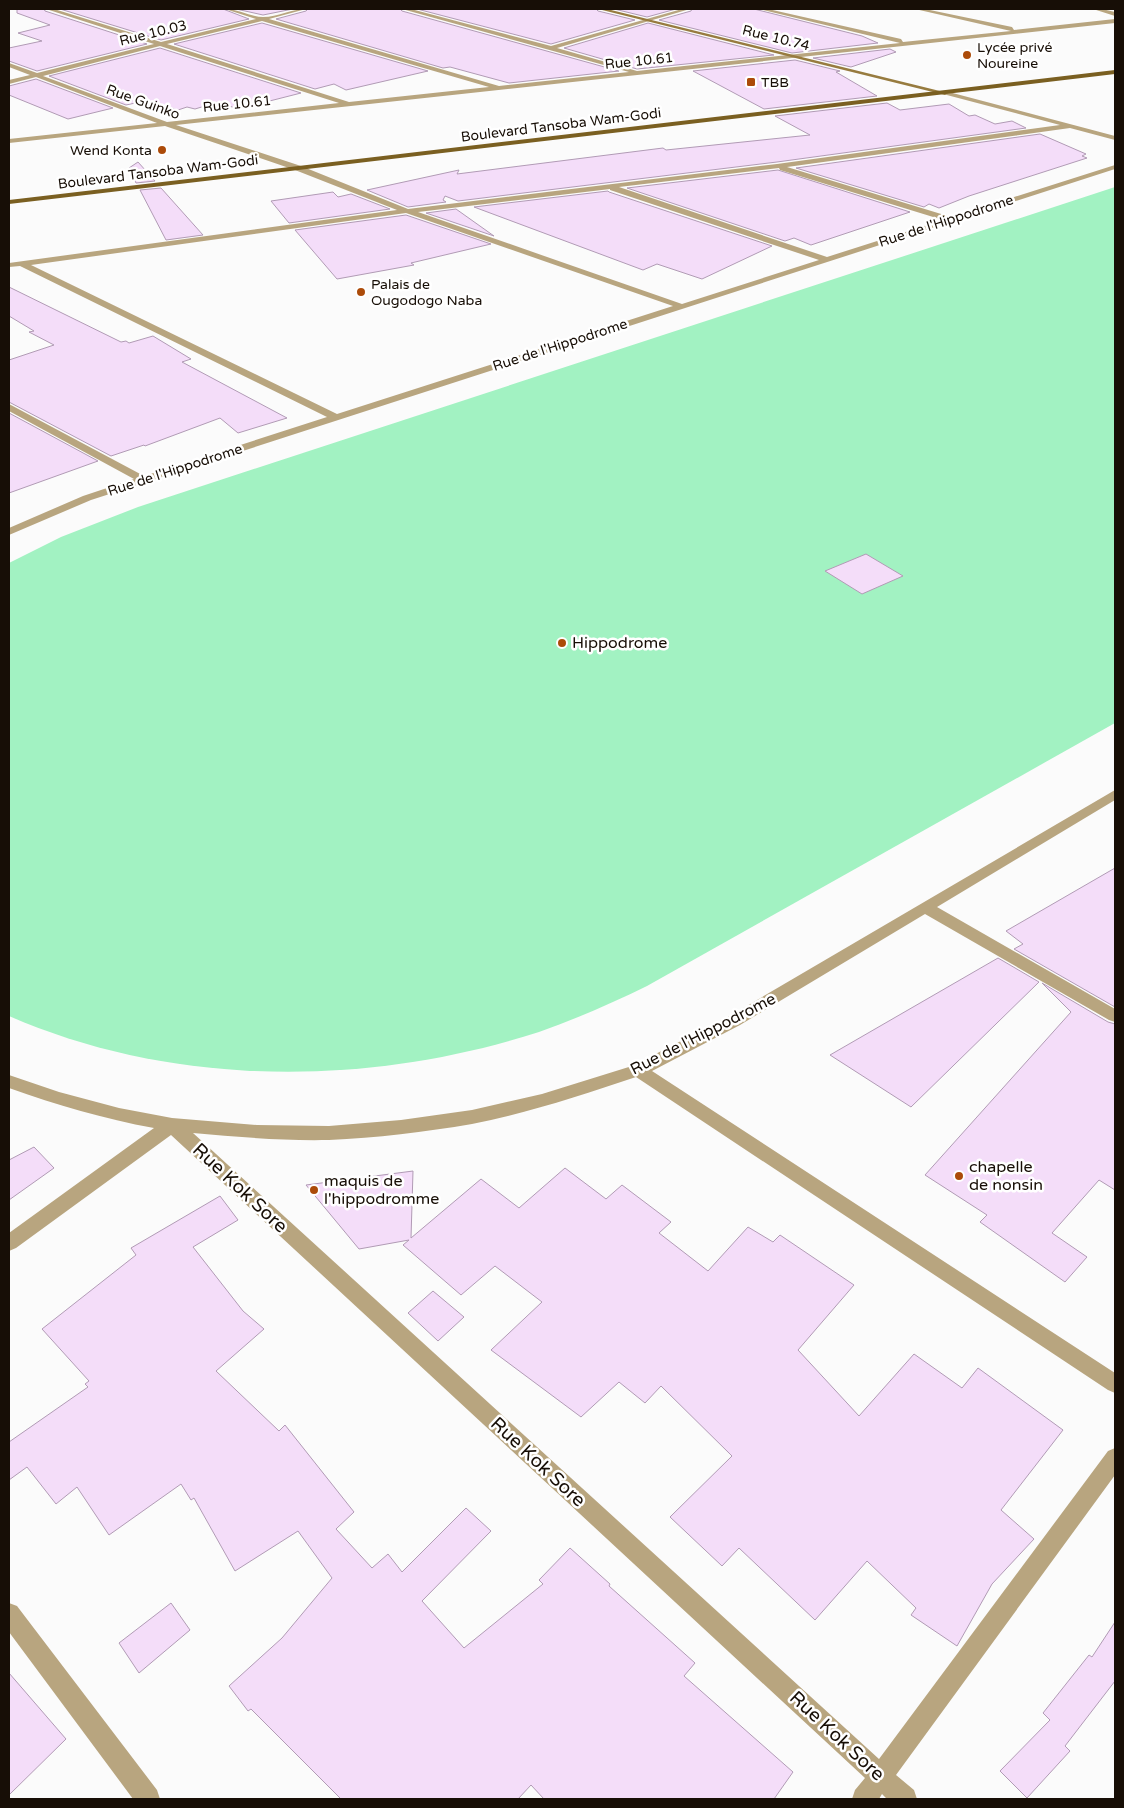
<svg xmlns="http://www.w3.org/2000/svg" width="1124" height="1808" viewBox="0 0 1124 1808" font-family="'Varela Round',sans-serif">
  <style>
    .green { fill: #a2f2c2 }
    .building { fill: #f4ddf9; stroke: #b19bb5 }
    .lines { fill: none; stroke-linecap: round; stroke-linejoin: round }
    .street { fill: #b8a57f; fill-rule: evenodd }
    .secondary { fill: #977b3f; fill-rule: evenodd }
    .primary { fill: #7a5f21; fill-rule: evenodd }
    .poi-dot { fill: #ac4b09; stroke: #fff; stroke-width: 2 }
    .labels { text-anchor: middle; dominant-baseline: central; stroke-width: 5; stroke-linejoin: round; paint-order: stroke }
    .far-street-label { font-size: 14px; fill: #170e06; stroke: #fff }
    .far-poi-label { font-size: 14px; fill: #170e06; stroke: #fff; text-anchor: start }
    .poi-label { font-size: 16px; fill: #170e06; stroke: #fff; text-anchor: start }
    .street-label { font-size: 16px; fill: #170e06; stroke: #fff }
    .near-street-label { font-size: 19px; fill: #170e06; stroke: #fff }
  </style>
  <rect width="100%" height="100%" fill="#fbfbfb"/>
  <path class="green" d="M1115,187V723L647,986C612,1003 576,1019 539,1032C369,1087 174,1088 9,1016V563L61,537L138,507Z"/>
  <path class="building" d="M17,9H44L45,11L147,44L37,71L9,61V48L42,41L18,33L50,25L17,13Z
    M60,9H223L249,19L161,40Z
    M236,9H293L263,15Z
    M308,9H400L402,11L619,71L509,83L450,67L443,68L276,19L306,11Z
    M417,9H596L598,11L635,20L551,44Z
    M614,9H676L647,17Z
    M692,9H754L862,36L878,43L792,53L659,20L691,11Z
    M262,23L428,71L346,90L334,84L315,89L174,44Z
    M648,23L774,55L637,69L564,48Z
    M160,48L301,93L250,106L247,104L235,108L218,102L195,109L187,107L178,110L156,103L148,105L140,102L126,105L49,76Z
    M890,49L896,52L851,67L813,58Z
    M795,60L840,71L836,72L877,96L764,109L693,71Z
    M36,79L113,108L68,119L9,95V86Z
    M887,103L900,110L949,104L969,116L975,115L995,124L1012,121L1026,128L777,162L458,201L445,196L443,200L446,202L408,207L367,190L459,170L457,174L663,148L666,150L810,135L775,116Z
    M1040,134L1086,154L1082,156L1087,158L969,196L939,208L929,204L924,207L796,168Z
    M138,162L155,181L136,183L129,168Z
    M778,170L910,212L811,245L794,238L785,241L627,188Z
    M161,188L203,235L166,240L140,190Z
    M608,191L609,192L772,246L702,279L657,264L643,270L474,207Z
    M333,192L338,197L351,194L390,209L289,223L271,201Z
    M456,209L494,236L426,213Z
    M406,215L491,244L411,263L414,265L337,279L295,230Z
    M9,287L121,342L126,341L129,343L153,336L191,359L182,362L287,418L238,433L220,418L145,446L144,445L111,456L9,402V360L54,345L29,332L34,331L9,316Z
    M9,413L98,461L9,493Z
    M866,554L903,576L862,594L825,571Z
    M1115,868V1007L1014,949L1023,944L1006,931Z
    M998,958L1039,982L911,1107L830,1055Z
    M1042,983L1108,1022L1115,1024V1190L1099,1180L1052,1233L1087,1257L1065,1282L980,1222L987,1215L925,1175L1071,1012Z
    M34,1147L54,1168L9,1200V1160Z
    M565,1168L606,1199L622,1185L671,1222L659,1233L708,1271L748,1227L773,1242L780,1235L854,1285L798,1350L859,1416L914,1354L962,1388L978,1368L1063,1430L1001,1510L1034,1539L992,1584L957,1646L911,1615L916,1608L867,1561L815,1620L739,1548L722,1566L670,1517L732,1456L661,1386L645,1403L619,1382L581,1417L491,1350L542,1302L495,1266L461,1295L403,1245L409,1240L359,1249L306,1185L413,1171L411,1238L481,1179L519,1208Z
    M220,1196L238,1220L193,1247L243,1311L264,1329L216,1371L279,1431L285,1425L354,1512L336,1529L372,1568L388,1554L402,1572L466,1508L491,1531L422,1601L464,1648L543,1584L539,1580L570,1548L610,1584L609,1586L695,1663L684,1676L793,1772L774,1799H544L531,1785L518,1799H341L251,1709L248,1711L229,1686L282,1638L332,1578L298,1531L235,1571L194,1498L191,1500L181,1484L109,1535L77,1487L56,1504L27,1467L9,1480V1442L88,1387L85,1384L89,1381L42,1329L136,1255L131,1248Z
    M433,1291L464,1317L438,1341L408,1313Z
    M171,1603L190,1630L139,1673L119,1643Z
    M1115,1622V1681L1065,1746L1070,1751L1027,1798L1000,1771L1050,1720L1043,1713L1089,1655L1092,1657Z
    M9,1673L66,1739L9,1795Z"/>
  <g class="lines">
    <path class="street" d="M46,9H54L161,42L256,19L225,9C238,9 251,17 263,17C278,17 291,9 306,9L269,19L499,86L629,72L402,9H411L551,46L682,9H690L557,48L637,71L900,43L759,9H768L901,39L903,42L1011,31L915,9H925L1012,27L1014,30L1115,19V23L176,125L301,166L408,209L777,164L1060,125L943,94V92L945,91L1115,136V140L1070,128L787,167L951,217L1115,165V169L91,500L9,535V528L83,496L134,479L9,411V404L144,476L327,417L20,266L9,267V263L397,210L295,170L165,126L9,143V139L157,123L36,77L9,84V80L30,75L9,67V63L37,73L154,44ZM262,21L489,87L349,102L167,44ZM160,46L339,103L167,122L43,76ZM779,168L780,170L943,220L827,257L619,187ZM610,189V190L819,260L682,304L418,212ZM406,213L673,306L337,414L31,265Z
      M1093,9H1102L1115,12V16Z
      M1115,790V800L937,907L1115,1009V1022L1109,1020L925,914L740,1025L652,1071L1115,1373V1393L1108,1390L636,1077C582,1095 528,1113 472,1124C425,1132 376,1138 329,1140C283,1141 238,1137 193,1133L879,1759L1108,1451L1115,1448V1475L896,1775L914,1790L917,1799H887L882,1794L879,1799H852L855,1790L865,1778L171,1135L16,1248L9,1251V1233L154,1128C104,1119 57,1105 9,1088V1075L59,1092L119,1108L172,1118L257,1125L329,1126L401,1120L472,1110L542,1094L632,1066L728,1017Z
      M9,1603L17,1606L157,1790L160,1799H133L9,1632Z"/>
    <path class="secondary" d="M598,9H607L948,93L945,95Z"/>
    <path class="primary" d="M1115,70V74L9,204V200Z"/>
  </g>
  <g class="poi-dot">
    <circle cx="967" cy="55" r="5"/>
    <rect x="746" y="77" width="10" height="10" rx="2.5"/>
    <circle cx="162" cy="150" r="5"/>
    <circle cx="361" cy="292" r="5"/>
    <circle cx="562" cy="643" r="5"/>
    <circle cx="959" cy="1176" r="5"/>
    <circle cx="314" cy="1190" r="5"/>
  </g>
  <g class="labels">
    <g class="far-street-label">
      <text transform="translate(153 33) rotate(-14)">Rue 10.03</text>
      <text transform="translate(776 38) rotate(14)">Rue 10.74</text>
      <text transform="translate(639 61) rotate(-6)">Rue 10.61</text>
      <text transform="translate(143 102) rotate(20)">Rue Guinko</text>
      <text transform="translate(237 104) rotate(-6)">Rue 10.61</text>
      <text transform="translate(561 125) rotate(-7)">Boulevard Tansoba Wam-Godi</text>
      <text transform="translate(158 172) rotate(-7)">Boulevard Tansoba Wam-Godi</text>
      <text transform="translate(946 221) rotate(-18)">Rue de l'Hippodrome</text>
      <text transform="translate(560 345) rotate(-18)">Rue de l'Hippodrome</text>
      <text transform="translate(175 470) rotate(-18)">Rue de l'Hippodrome</text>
    </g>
    <g class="far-poi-label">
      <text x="977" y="47">Lycée privé<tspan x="977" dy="16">Noureine</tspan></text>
      <text x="761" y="82">TBB</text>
      <text x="152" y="150" text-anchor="end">Wend Konta</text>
      <text x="371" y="284">Palais de<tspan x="371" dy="16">Ougodogo Naba</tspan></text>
    </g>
    <g class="poi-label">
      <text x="572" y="643">Hippodrome</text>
      <text x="969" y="1167">chapelle<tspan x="969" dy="18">de nonsin</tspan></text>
      <text x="324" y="1181">maquis de<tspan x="324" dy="18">l'hippodromme</tspan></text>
    </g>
    <g class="street-label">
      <text transform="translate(703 1034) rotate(-27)">Rue de l'Hippodrome</text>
    </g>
    <g class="near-street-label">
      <text transform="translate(240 1188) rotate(43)">Rue Kok Sore</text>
      <text transform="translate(538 1462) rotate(43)">Rue Kok Sore</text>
      <text transform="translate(837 1736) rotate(43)">Rue Kok Sore</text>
    </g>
  </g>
  <rect width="1124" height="1808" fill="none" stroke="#170e06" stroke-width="20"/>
</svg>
